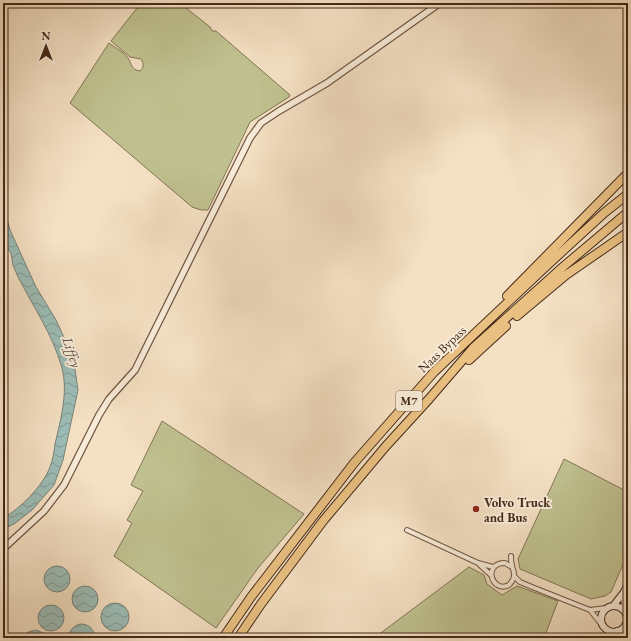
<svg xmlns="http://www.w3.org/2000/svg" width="631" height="641" viewBox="0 0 631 641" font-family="'EB Garamond',serif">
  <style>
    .grass { fill: #c0c190; stroke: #827555 }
    .water { fill: url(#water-waves); stroke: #798278 }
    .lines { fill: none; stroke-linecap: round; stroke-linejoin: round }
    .minor-casing { stroke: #705744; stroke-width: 6 }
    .tertiary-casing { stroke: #705744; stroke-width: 8 }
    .secondary-casing { stroke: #44291a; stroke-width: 8 }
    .motorway-casing { stroke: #44291a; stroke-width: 10 }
    .minor { stroke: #f8ebd8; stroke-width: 4 }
    .tertiary { stroke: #f8ebd8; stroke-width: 5.5 }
    .secondary { stroke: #f8ebd8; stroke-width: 6 }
    .motorway { stroke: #eac082; stroke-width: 8 }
    .poi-dot { fill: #8f2418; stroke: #f8ebd8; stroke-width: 1.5 }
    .labels { text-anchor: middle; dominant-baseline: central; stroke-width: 4; stroke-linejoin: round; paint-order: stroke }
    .shield { fill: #f8ebd8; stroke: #7a6353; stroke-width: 1 }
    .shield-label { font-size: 12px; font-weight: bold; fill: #44291a }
    .street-label { font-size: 13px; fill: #44291a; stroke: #f8ebd8 }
    .poi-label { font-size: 13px; font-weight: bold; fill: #44291a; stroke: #f8ebd8; text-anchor: start }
    .water-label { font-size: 14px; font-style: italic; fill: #5a4e41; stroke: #f8ebd8 }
  </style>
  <defs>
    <pattern id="water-waves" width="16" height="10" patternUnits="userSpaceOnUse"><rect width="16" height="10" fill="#9cbdb7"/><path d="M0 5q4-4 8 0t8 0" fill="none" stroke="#819a94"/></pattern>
  </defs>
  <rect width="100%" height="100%" fill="#f4e0c3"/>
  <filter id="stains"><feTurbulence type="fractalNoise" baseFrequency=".005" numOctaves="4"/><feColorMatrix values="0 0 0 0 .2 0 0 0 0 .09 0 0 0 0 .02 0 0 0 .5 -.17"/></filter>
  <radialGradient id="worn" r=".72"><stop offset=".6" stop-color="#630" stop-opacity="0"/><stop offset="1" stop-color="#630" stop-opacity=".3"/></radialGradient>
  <path class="grass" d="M141,3H180L210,27L212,31H216L290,95L289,97L250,122L208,210H201L192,207L70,103L109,43C114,47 125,53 128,58C132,64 131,70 140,71C144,67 144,64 141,59L130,57L111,41Z
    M162,421L304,514L258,568L216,628L114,556L132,523L127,520L143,491L131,485Z
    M564,459L628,492V553L611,592L605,596L591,599L520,569L518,559Z
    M469,567L484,575L487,584L502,595L517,586L558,601L544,638H374Z"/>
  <path class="water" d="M3,209L5,212L10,230L36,287L56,320L66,342L74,363L78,390L63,460L54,485L32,510L14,524L3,529V518C20,509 43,486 50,467C53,460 54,451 55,444C61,418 69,390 61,365C53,336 32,304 18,277L13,265L11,253L3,243Z
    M44 579a13 13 0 1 1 26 0a13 13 0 1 1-26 0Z
    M72 599a13 13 0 1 1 26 0a13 13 0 1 1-26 0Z
    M101 617a14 14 0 1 1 28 0a14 14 0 1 1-28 0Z
    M38 618a13 13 0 1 1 26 0a13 13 0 1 1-26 0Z
    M80,624C89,624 94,629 95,638H68C69,631 73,626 80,624Z
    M36,630L43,633L47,638H23L28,632Z"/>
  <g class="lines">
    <defs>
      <path id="minor" d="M407,530L478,563L493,567
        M511,556C511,559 511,562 512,565C512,569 515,572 514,577C513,580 511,583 509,585C492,594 482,563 505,563L512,567
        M480,565L491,575
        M514,576L520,582L532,587L590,610L606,608
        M590,610L602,625"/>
      <path id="tertiary" d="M3,549L44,511L64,485L99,415L109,399L135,370L250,138L261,123L279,111L327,83L440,3"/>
      <path id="secondary" d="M624,592L625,612
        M613,606L624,592L628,583
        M601 619a13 13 0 1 1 26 0a13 13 0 1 1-26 0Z
        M609,638L617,631"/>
      <path id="motorway" d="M507,296L628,173
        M517,316L566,275L628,232
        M469,360L506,326
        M223,638L251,597L354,463L434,372L541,271L604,213L628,194
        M238,638L261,604L323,521L386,446L429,399L473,348L564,266L628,212"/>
    </defs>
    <use href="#minor" class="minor-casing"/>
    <use href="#tertiary" class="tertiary-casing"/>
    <use href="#secondary" class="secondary-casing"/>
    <use href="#motorway" class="motorway-casing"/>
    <use href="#minor" class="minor"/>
    <use href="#tertiary" class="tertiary"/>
    <use href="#secondary" class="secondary"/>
    <use href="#motorway" class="motorway"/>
  </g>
  <circle class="poi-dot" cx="476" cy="509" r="4"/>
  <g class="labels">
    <rect class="shield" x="396" y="391" width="26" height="20" rx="3"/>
    <g class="shield-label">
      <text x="409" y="401">M7</text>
    </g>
    <g class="street-label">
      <text transform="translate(442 349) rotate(-44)">Naas Bypass</text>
    </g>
    <g class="poi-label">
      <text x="484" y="502">Volvo Truck<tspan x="484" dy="15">and Bus</tspan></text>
    </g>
    <g class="water-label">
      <text transform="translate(72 352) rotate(71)">Liffey</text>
    </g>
  </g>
  <rect width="631" height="641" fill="none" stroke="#f4e0c3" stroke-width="16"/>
  <rect x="4" y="4" width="623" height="633" fill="none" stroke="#44291a" stroke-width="2"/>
  <rect x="8" y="8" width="615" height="625" fill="none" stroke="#44291a"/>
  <g transform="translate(46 46)" stroke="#f8ebd8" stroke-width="3" paint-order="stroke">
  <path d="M0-3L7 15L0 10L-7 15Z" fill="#44291a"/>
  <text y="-6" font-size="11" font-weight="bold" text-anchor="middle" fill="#44291a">N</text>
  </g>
  <rect width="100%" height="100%" filter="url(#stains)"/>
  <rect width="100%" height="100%" fill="url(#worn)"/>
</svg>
